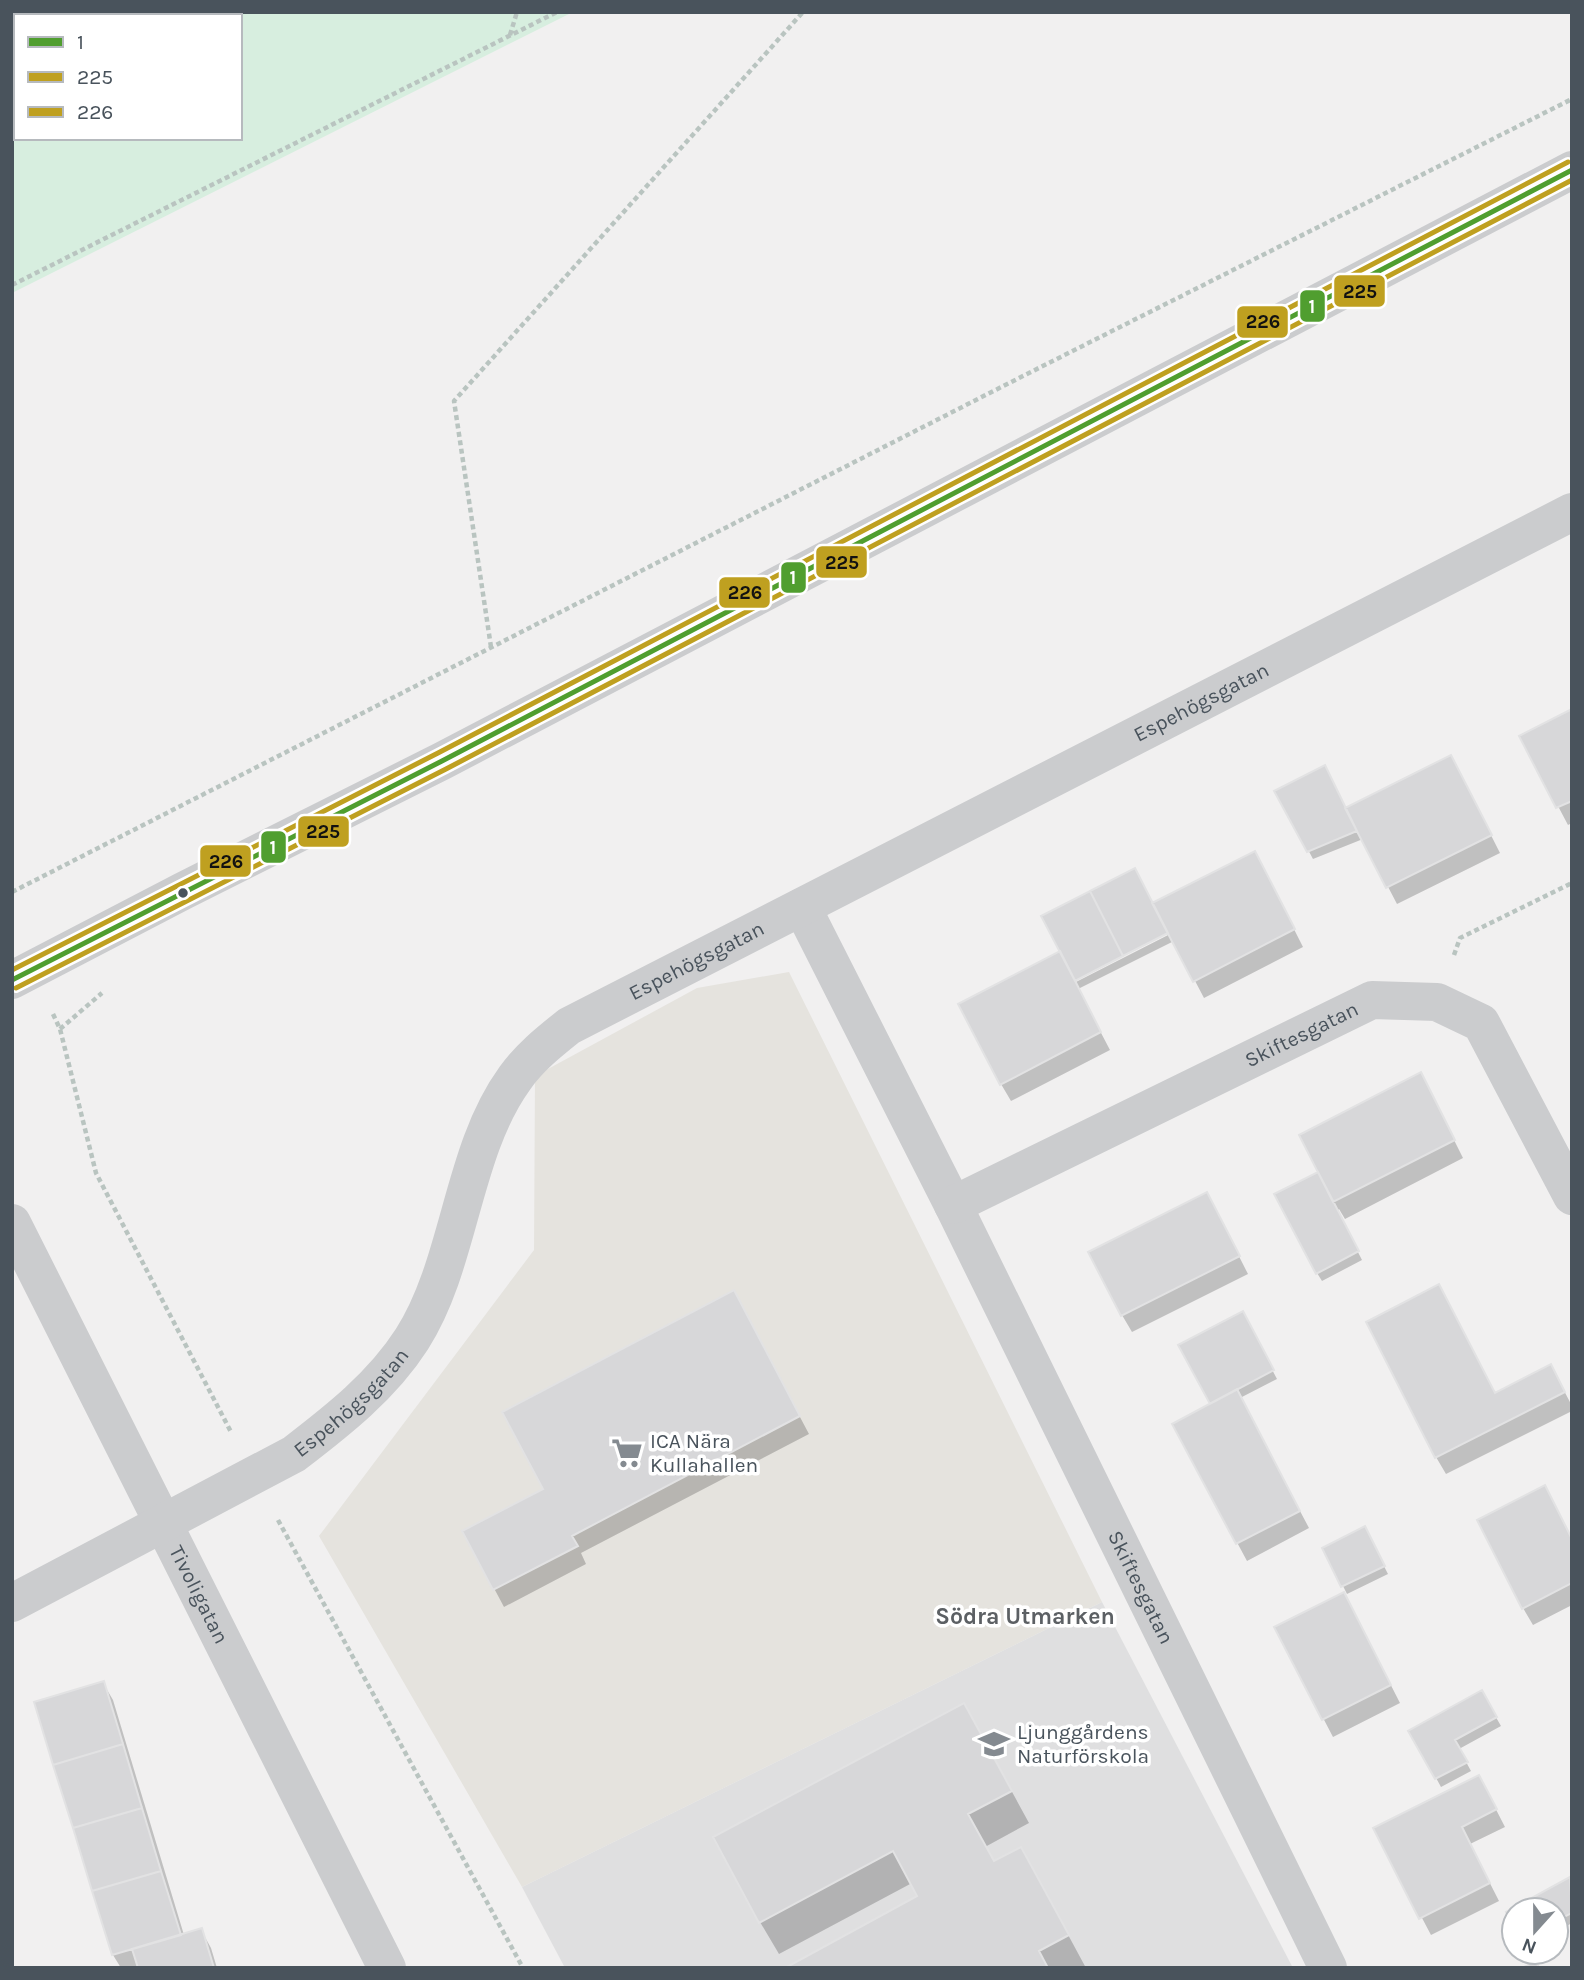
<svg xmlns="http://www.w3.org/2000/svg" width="1584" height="1980" viewBox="0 0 1584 1980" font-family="Karla,sans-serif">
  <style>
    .commercial { fill: #e5e3de }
    .education { fill: #dfdfe0 }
    .green { fill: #d7eedf; fill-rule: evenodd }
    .shadow { fill: #0003; fill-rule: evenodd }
    .building { fill: #d7d7d9; stroke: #e2e2e3; stroke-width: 2 }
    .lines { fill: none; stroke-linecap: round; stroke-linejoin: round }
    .path { stroke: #b9c4c0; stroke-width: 4.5; stroke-dasharray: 5 3.5; stroke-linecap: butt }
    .minor { stroke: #cbccce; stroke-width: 38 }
    .tertiary { stroke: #cbccce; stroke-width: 38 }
    .bus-1-casing { stroke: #fff; stroke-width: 10 }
    .bus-2-casing { stroke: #fff; stroke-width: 10 }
    .bus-3-casing { stroke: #fff; stroke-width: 10 }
    .bus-1 { stroke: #509e2f; stroke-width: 5 }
    .bus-2 { stroke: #bfa020; stroke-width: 5 }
    .bus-3 { stroke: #bfa020; stroke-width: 5 }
    .bus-dot { fill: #49535c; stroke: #fff; stroke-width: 2.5 }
    .labels { text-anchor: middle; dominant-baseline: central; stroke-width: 7; stroke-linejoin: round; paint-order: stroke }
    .street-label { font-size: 21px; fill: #49535c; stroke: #fff }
    .poi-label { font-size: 21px; fill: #49535c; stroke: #fff; text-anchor: start }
    .neighbourhood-label { font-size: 23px; font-weight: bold; fill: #5c6064; stroke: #fff }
    .line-badge { stroke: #fff; stroke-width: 2.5 }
    .badge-label { font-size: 19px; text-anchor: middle; font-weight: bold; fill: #fff }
    .pale-badge-label { font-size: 19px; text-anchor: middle; font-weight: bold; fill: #111 }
  </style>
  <rect width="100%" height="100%" fill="#f1f0f0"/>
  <path class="commercial" d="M789,972L1102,1602L522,1887L319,1536L534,1250L535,1076L697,988Z"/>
  <path class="education" d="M1102,1602L1293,1968H565L522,1887Z"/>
  <path class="green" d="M12,12H573L12,293ZM16,16H240V138H16Z"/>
  <path class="shadow" d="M1572,711V823L1568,825L1521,736Z
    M1460,774L1500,853L1397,904L1363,839L1313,859L1277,792L1346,809Z
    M1264,870L1303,947L1204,998L1174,941L1078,989L1110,1050L1011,1101L1001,1084L1062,952L1153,905ZM1175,928L1176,931L1074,983V979Z
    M1430,1092L1463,1158L1345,1219L1339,1209L1337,1211L1362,1260L1322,1281L1317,1273V1174Z
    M1216,1211L1248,1274L1132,1332L1122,1315Z
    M743,1310L809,1434L581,1553L586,1564L504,1607L464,1532L545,1490Z
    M1242,1313L1277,1379L1240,1398L1309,1528L1247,1561L1174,1425L1212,1405Z
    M1560,1383L1572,1406V1411L1446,1474L1436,1457L1495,1395Z
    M1369,1537L1388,1574L1347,1594L1343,1586Z
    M1572,1540V1605L1533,1625L1523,1608Z
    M1353,1611L1400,1703L1333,1737L1276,1628Z
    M103,1683L113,1700L184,1935L201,1930L211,1948L217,1968H121L113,1955Z
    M1482,1693L1501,1726L1459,1749L1471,1771L1441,1787L1411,1732Z
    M982,1737L1029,1823L985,1847L994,1863L1039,1881L1086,1968H789L920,1897L912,1883L779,1954L760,1922Z
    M1488,1794L1505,1827L1470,1844L1499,1901L1431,1935L1375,1829Z
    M1569,1880L1572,1884V1923L1556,1932V1910H1514V1922L1509,1912Z"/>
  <path class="building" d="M1572,709V801L1556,808L1519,736Z
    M1451,755L1492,835L1386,888L1345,808Z
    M1325,765L1357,831L1307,852L1274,791Z
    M1255,851L1295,929L1193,982L1152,903Z
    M1135,868L1168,933L1123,956L1090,891Z
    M1090,891L1123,956L1075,981L1041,916Z
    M1060,951L1101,1032L1000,1085L958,1004Z
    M1421,1072L1455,1140L1333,1202L1299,1135Z
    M1318,1172L1359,1251L1316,1274L1274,1194Z
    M1207,1192L1240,1256L1121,1316L1088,1252Z
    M1439,1284L1495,1393L1551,1364L1565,1392L1435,1458L1366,1322Z
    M734,1290L800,1416L572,1536L578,1546L493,1590L462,1531L543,1489L502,1412Z
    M1243,1311L1274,1370L1210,1404L1178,1345Z
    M1237,1389L1300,1511L1236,1544L1172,1424Z
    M1545,1485L1572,1539V1583L1522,1609L1477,1520Z
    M1365,1526L1385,1566L1341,1587L1322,1548Z
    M1344,1592L1391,1685L1322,1720L1274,1627Z
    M104,1681L123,1744L53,1765L34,1702Z
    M1482,1690L1497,1717L1455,1740L1468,1762L1435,1779L1408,1731Z
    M964,1703L1012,1791L968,1814L994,1861L1021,1847L1069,1935L1039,1951L1048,1968H785L917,1896L893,1851L759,1923L713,1837Z
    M123,1744L142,1808L73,1828L53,1765Z
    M1479,1775L1497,1809L1462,1827L1490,1883L1419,1919L1373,1828Z
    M142,1808L161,1871L92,1891L73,1828Z
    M161,1871L181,1935L112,1955L92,1891Z
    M1570,1877L1572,1913L1556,1921V1910H1514V1926L1506,1912Z
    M202,1928L214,1968H138L132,1949Z
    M1536,1961L1539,1968H1522Z"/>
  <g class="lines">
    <path class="path" d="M26,16L28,12
      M510,35L517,12
      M12,58L16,48
      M12,285L557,12
      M491,647L454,401L803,12
      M12,892L1019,378L1572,99
      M1454,955L1460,938L1572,883
      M53,1014L60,1029L96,1173L231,1432
      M60,1029L102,993
      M278,1520L523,1968"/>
    <g class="minor">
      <path id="s1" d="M802,907L953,1205L1328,1968"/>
      <path id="s2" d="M953,1205L1372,1000L1437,1002L1481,1023L1572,1196"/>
      <path id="s3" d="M12,1223L387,1968"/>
      <path id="s4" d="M12,1603L294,1454C337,1421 382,1386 412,1339C461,1262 461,1152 515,1078C530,1057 549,1042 569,1026L1572,512"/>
    </g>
    <path class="tertiary" d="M12,980L183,891L442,761L1572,170"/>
    <defs>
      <path id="bus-1" d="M12,980L442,761L1572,170"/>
      <path id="bus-2" d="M16,988L446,769L1572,180"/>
      <path id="bus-3" d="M12,970L438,753L1568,162"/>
    </defs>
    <use href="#bus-1" class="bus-1-casing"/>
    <use href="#bus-2" class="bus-2-casing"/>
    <use href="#bus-3" class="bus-3-casing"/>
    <use href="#bus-1" class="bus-1"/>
    <use href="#bus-2" class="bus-2"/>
    <use href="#bus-3" class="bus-3"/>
  </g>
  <defs>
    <symbol id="supermarket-bare" viewBox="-9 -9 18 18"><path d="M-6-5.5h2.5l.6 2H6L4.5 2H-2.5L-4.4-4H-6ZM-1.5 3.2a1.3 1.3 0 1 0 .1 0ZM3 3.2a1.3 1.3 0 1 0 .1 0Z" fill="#848a90" stroke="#fff" stroke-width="2.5" paint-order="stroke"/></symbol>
    <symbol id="school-bare" viewBox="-9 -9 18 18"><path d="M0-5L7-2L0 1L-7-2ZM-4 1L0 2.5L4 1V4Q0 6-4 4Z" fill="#848a90" stroke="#fff" stroke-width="2.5" paint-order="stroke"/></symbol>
  </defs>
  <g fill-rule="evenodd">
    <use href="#supermarket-bare" x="605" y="1431" width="44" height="44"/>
    <use href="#school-bare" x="972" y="1722" width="44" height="44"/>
  </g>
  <circle class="bus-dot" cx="183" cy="893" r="6"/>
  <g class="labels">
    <g class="street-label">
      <text stroke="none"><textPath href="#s4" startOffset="1552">Espehögsgatan</textPath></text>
      <text stroke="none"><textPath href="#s4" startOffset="985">Espehögsgatan</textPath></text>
      <text stroke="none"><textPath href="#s2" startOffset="388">Skiftesgatan</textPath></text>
      <text stroke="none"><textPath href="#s4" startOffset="396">Espehögsgatan</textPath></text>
      <text stroke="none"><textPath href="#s1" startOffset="760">Skiftesgatan</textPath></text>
      <text stroke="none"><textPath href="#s3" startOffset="416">Tivoligatan</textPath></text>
    </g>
    <g class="poi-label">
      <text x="650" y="1441">ICA Nära<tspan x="650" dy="24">Kullahallen</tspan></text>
      <text x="1017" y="1732">Ljunggårdens<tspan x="1017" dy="24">Naturförskola</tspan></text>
    </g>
    <g class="neighbourhood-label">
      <text x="1025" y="1616">Södra Utmarken</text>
    </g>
  </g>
  <g class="line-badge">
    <rect x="1333" y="274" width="53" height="34" rx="7" fill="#bfa020"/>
    <rect x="1299" y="289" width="27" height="34" rx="7" fill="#509e2f"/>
    <rect x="1236" y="305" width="53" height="34" rx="7" fill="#bfa020"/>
    <rect x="815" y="545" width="53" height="34" rx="7" fill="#bfa020"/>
    <rect x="780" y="561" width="27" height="33" rx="7" fill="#509e2f"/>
    <rect x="718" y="576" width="53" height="33" rx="7" fill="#bfa020"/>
    <rect x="297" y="815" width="53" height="33" rx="7" fill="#bfa020"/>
    <rect x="260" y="830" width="27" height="34" rx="7" fill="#509e2f"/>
    <rect x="199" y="844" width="53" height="34" rx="7" fill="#bfa020"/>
  </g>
  <g class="badge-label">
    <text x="1312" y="313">1</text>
    <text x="793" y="584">1</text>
    <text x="273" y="854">1</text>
  </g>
  <g class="pale-badge-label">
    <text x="1360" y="298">225</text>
    <text x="1263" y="328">226</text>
    <text x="842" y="569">225</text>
    <text x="745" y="599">226</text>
    <text x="323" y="838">225</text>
    <text x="226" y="868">226</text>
  </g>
  <rect width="1584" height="1980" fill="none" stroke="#49535c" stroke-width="28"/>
  <rect x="14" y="14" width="228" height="126" fill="#ffffff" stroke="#b6babe" stroke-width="2"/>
  <rect x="28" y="37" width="35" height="10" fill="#509e2f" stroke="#b6babe" stroke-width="2"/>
  <text x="77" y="49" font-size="21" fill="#49535c">1</text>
  <rect x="28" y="72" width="35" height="10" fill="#bfa020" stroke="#b6babe" stroke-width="2"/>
  <text x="77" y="84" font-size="21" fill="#49535c">225</text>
  <rect x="28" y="107" width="35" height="10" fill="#bfa020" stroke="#b6babe" stroke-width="2"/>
  <text x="77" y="119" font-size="21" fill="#49535c">226</text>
  <g transform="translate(1535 1931) rotate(201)"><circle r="33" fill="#ffffff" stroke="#b6babe" stroke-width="2"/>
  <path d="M0-5L12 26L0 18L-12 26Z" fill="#848a90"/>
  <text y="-10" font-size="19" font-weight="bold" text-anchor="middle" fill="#49535c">N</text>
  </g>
</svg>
